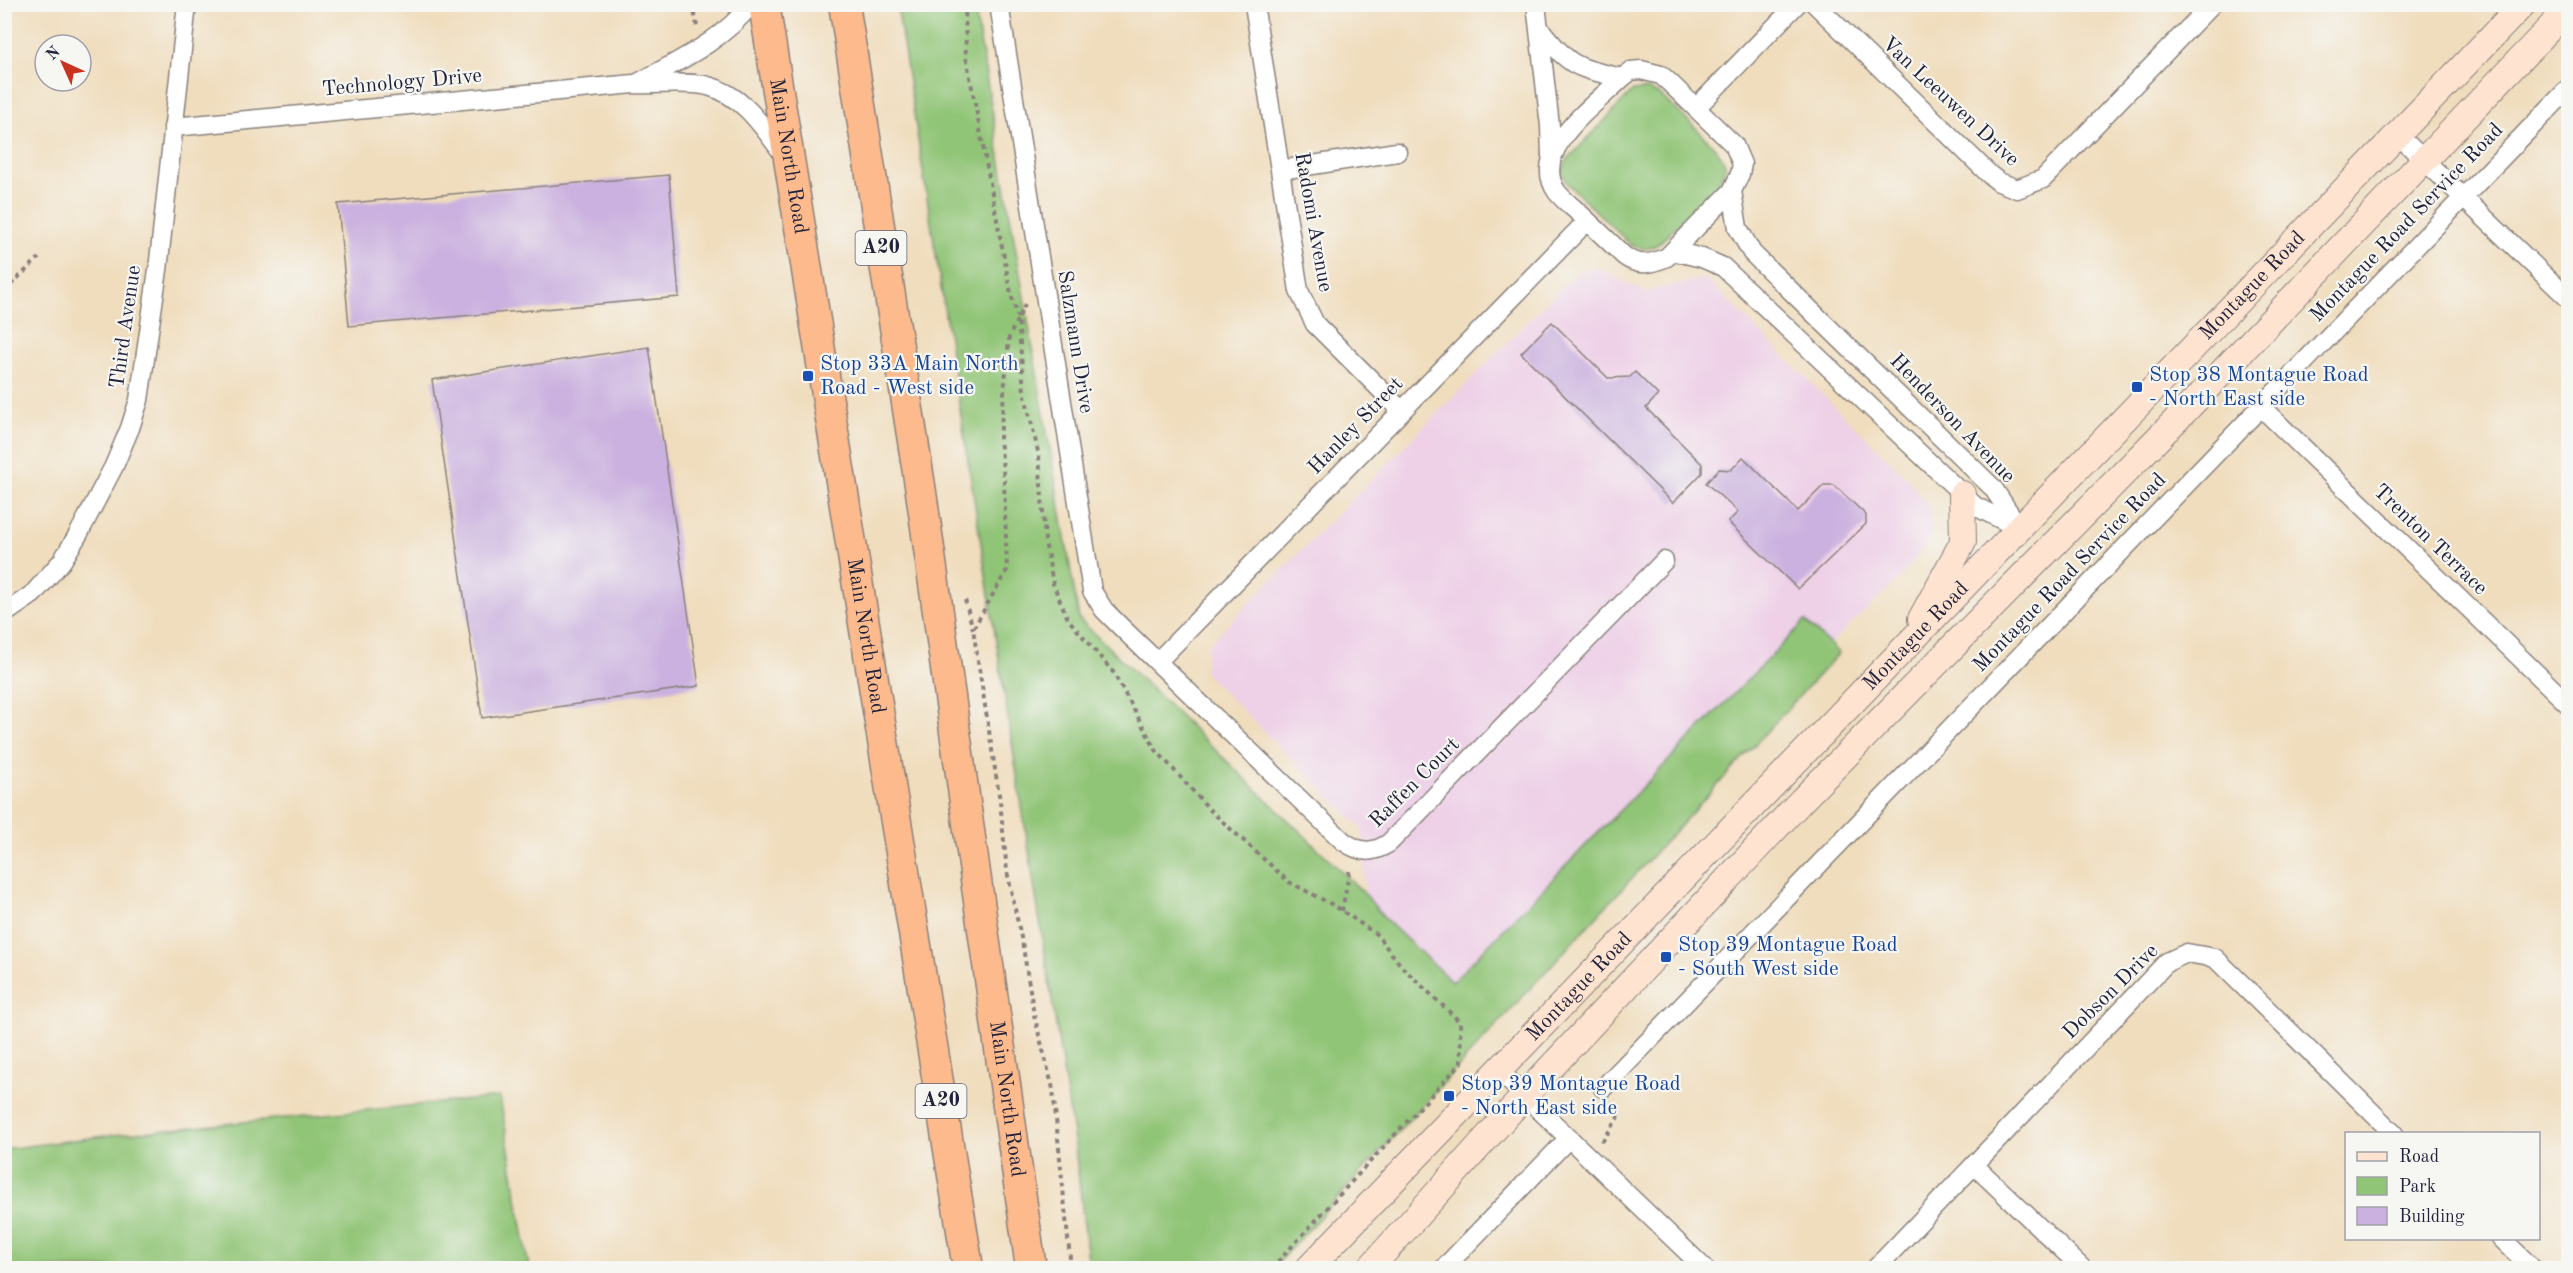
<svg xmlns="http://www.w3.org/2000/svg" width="2573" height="1273" viewBox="0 0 2573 1273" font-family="'Old Standard TT',serif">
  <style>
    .built { fill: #eed0e7 }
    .green { fill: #90c476; stroke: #597358; stroke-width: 1.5 }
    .building { fill: #cbb1df }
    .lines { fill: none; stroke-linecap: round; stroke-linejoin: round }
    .minor-casing { stroke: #89807c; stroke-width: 21 }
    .secondary-casing { stroke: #89807c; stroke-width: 28 }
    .trunk-casing { stroke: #89807c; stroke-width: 33 }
    .path { stroke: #89807c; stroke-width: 4; stroke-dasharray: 4.5 4.5; stroke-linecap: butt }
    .minor { stroke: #fff; stroke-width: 18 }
    .secondary { stroke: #fee3d1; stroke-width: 26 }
    .trunk { stroke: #fcba8d; stroke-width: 30 }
    .transit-dot { fill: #1a4fb4; stroke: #f6f6f2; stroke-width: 2 }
    .labels { text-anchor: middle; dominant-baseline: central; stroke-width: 4.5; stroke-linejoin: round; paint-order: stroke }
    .shield { fill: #f6f6f2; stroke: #626272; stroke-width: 1.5 }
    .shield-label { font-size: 20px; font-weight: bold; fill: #22223b }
    .street-label { font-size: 21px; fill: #22223b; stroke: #f6f6f2 }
    .transit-label { font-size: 21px; fill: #164399; stroke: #f6f6f2; text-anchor: start }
  </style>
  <rect width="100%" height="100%" fill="#f6f6f2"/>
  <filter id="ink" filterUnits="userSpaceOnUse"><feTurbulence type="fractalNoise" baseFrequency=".0167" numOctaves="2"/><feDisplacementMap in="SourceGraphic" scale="12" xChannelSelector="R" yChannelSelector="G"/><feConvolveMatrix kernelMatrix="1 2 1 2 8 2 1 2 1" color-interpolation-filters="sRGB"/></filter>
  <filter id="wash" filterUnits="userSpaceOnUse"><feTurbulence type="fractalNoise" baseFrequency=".008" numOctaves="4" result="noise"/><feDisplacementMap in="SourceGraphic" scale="24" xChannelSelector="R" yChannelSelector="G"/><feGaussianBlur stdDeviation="1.35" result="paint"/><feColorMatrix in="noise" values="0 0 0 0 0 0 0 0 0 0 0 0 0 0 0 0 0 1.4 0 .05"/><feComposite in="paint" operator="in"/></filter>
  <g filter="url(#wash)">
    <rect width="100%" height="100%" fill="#f0ddbd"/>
    <path class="built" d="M1595,267L1644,292L1705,278L1909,480L1931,511V537L1901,577L1830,644L1805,621L1452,982L1384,918L1365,894L1363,830L1204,672L1208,645L1577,272Z"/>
    <path class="green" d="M897,5H974L1079,619L1365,894L1384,918L1452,982L1805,621L1839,653L1273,1268H1089L1075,1147Z
      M1646,89L1659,94C1673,108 1723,149 1725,165C1728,182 1671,232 1657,245L1646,249L1632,246L1567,183L1562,172L1567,160L1633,91Z
      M500,1097L529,1268H5V1149L121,1134Z"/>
    <g id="blocks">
      <path class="building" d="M669,175L679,297L349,326L338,204Z
        M1552,322L1608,378L1630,377L1635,372L1658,395L1646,408L1702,464V473L1673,503L1521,353Z
        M649,347L699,686L482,718L432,380Z
        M1743,457L1798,511L1824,485H1834L1866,515V524L1798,589L1728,522L1738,512L1706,483L1719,469L1731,470Z"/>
    </g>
  </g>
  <g filter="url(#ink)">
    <use href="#blocks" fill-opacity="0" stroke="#89807c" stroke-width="1.5"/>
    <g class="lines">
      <defs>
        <path id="minor" d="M999,4L1092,591L1104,610L1121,627L1343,841C1360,853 1372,854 1389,843L1664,561
          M1254,4L1299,291L1315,324L1402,411
          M1536,4L1550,126L1551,156
          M1815,4L1990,175L1999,182L2017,189L2043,179L2212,4
          M1540,29C1571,68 1575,67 1622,78
          M1641,70L1661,75L1670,83L1734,145L1742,164L1740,174L1732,191L1667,257C1651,264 1639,267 1624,256C1610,242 1595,228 1580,214C1573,207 1563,200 1557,192C1528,151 1596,104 1622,78L1631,71Z
          M636,84C676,62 723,41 751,4
          M1696,108L1797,4
          M173,127L634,84C654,85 690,81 708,86C744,95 764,129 785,156
          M2398,135L2568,298
          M1280,170L1397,152
          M1732,191L1738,228L1752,253L1993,488L2020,529
          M1673,251L1702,258L1723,267L1975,506L2018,528
          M2261,407L2568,704
          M4,614L33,594L62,561L79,533L114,466L130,428L139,400L158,270L187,4
          M1157,662L1587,221
          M1499,1071L1704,1268
          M1603,1088L2568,89
          M1974,1165L2082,1268
          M2501,1238L2532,1268
          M1444,1268L1568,1139
          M1876,1268L2167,962L2187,953L2215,958L2394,1134"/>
        <g id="secondary">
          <path d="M1921,619L1963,542L1962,494"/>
          <path id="s1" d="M1309,1268L2523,4"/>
          <path d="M1370,1268L1524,1096L1801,801L2184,412L2568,9"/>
        </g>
        <g id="trunk">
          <path id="s2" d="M764,4L968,1268"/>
          <path id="s3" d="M844,4L921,492L1031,1268"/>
        </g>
      </defs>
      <use href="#minor" class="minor-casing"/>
      <use href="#secondary" class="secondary-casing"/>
      <use href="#trunk" class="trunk-casing"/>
      <path class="path" d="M693,4L697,27
        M965,4L966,56L1011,294L1018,318L1024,391L1039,456L1045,541L1053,584L1068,619L1113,672L1156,750L1211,811L1289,882L1335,906L1376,934L1403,968L1460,1022L1461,1063L1272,1268
        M4,291L39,258
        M1025,304L1009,337L1000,438L1004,480L1007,570L973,629L1000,801L1007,871L1023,947L1034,1015L1053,1089L1071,1268
        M965,600L973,629
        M1342,911L1350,868
        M1602,1142L1621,1113"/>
      <use href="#minor" class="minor"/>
      <use href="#secondary" class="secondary"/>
      <use href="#trunk" class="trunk"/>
    </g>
  </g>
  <g class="transit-dot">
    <rect x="802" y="370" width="12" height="12" rx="3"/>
    <rect x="2131" y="381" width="12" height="12" rx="3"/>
    <rect x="1660" y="951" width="12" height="12" rx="3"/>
    <rect x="1443" y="1090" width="12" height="12" rx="3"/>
  </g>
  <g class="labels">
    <g class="shield">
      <rect x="855.5" y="231" width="51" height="34" rx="4.5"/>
      <rect x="915.5" y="1084" width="51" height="34" rx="4.5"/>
    </g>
    <g class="shield-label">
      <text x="881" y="248">A20</text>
      <text x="941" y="1101">A20</text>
    </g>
    <g class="street-label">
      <text transform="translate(402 83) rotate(-5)">Technology Drive</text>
      <text transform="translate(1950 102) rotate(43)">Van Leeuwen Drive</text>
      <text stroke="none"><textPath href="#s2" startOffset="154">Main North Road</textPath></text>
      <text transform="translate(1313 222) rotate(80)">Radomi Avenue</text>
      <text transform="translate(2407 223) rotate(-46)">Montague Road Service Road</text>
      <text stroke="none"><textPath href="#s1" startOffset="1362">Montague Road</textPath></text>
      <text transform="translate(126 327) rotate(-82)">Third Avenue</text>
      <text transform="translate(1075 342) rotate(81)">Salzmann Drive</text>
      <text transform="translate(1952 419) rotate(46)">Henderson Avenue</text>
      <text transform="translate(1356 426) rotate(-46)">Hanley Street</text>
      <text transform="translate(2430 540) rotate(44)">Trenton Terrace</text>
      <text transform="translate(2070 573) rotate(-46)">Montague Road Service Road</text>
      <text stroke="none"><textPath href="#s1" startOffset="876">Montague Road</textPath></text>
      <text stroke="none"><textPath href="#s2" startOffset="640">Main North Road</textPath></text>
      <text transform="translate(1415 783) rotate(-45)">Raffen Court</text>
      <text stroke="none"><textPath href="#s1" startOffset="390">Montague Road</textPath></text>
      <text transform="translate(2111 992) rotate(-45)">Dobson Drive</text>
      <text stroke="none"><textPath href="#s3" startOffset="1107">Main North Road</textPath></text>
    </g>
    <g class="transit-label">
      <text x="820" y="364">Stop 33A Main North<tspan x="820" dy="24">Road - West side</tspan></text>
      <text x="2149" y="375">Stop 38 Montague Road<tspan x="2149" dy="24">- North East side</tspan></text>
      <text x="1678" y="945">Stop 39 Montague Road<tspan x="1678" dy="24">- South West side</tspan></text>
      <text x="1461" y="1084">Stop 39 Montague Road<tspan x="1461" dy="24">- North East side</tspan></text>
    </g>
  </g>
  <rect width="2573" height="1273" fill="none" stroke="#f6f6f2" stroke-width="24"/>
  <rect x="2345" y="1132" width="195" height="108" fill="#f6f6f2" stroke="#a1a1a9" stroke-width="1.5"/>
  <rect x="2357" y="1152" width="30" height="9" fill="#fee3d1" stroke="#a1a1a9" stroke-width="1.5"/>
  <text x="2399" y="1162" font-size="18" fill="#22223b">Road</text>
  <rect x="2357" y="1177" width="30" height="18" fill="#90c476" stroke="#a1a1a9" stroke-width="1.5"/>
  <text x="2399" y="1192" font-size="18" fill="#22223b">Park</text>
  <rect x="2357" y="1207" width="30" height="18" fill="#cbb1df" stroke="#a1a1a9" stroke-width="1.5"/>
  <text x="2399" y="1222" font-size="18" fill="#22223b">Building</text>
  <g transform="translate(63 63) rotate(315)"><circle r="28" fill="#f6f6f2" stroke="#a1a1a9" stroke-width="1.5"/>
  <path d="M0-4.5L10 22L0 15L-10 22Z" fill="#c8321e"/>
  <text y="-9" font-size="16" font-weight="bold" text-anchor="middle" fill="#22223b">N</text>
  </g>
</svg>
